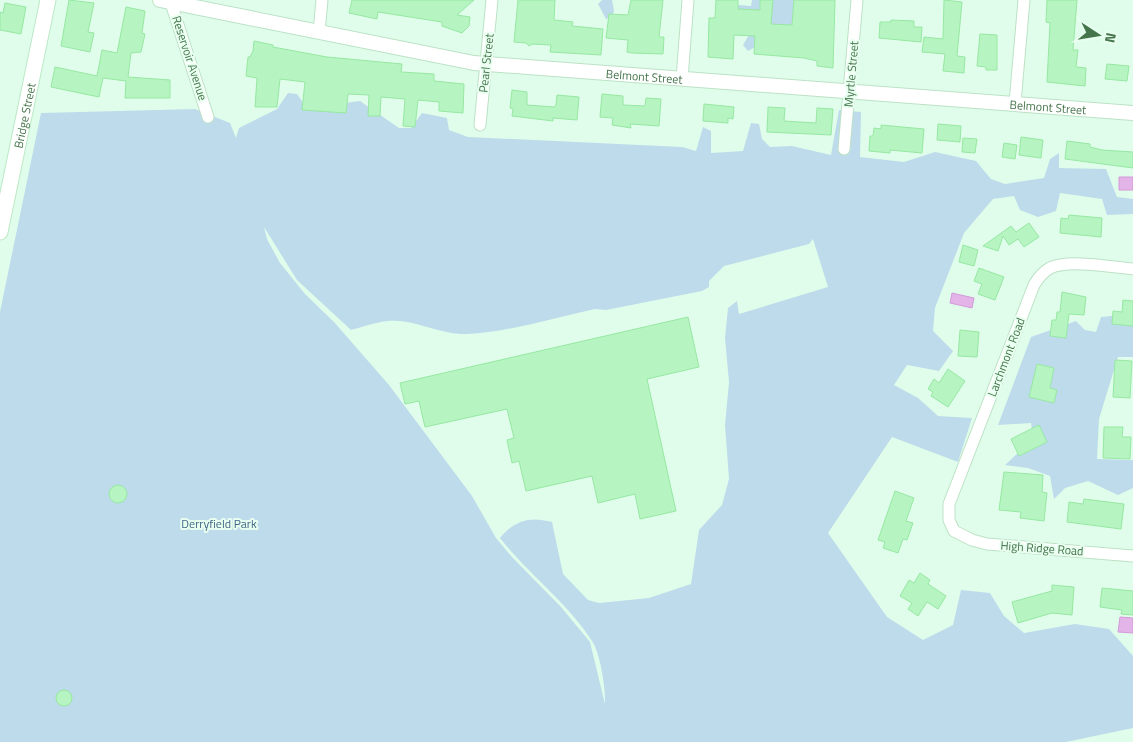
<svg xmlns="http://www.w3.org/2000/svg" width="1133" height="742" viewBox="0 0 1133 742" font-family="'Titillium Web',sans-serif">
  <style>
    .green { fill: #bedbeb; fill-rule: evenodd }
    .water { fill: #e3b4e8; stroke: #d59ada }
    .building { fill: #b6f4c1; stroke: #96e8a2 }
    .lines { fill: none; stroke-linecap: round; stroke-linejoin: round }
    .minor-casing { stroke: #bce2c5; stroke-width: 13 }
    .tertiary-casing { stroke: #bce2c5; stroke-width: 16 }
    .secondary-casing { stroke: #bbe9c6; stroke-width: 17 }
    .minor { stroke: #fff; stroke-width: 11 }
    .tertiary { stroke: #fff; stroke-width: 14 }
    .secondary { stroke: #fff; stroke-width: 15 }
    .labels { text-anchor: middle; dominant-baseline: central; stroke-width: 4; stroke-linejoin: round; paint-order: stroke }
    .street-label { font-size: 12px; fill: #46754c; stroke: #e8fff0 }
    .park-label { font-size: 12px; fill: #436788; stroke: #e8fff0 }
  </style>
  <rect width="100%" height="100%" fill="#e0fdeb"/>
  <path class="green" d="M602,0H612L614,11L612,17L606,19L598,4Z
    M752,0H810L812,15L748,51L743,45L753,28L752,9L744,13L726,11L739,5L751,6Z
    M288,93L297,94L307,108L360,101L399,128H411L422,113L447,118L449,130L468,137L682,147L696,151L703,127L711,131V153L743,151L751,123L759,124L762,139L770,147L792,146L831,155L839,110L861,112L860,157L904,162L935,152L976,161L991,179L1005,184L1044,178L1050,159L1059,153V168L1106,169L1117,197L1133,199V214L1107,215L1102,199L1060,193L1056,211L1038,217L1020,210L1014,196L993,199L964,233L935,308L933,331L953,351L939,371L907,365L894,385L918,398L938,416L972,418L958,462L892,437L828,533L887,617L923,640L953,625L961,590L990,593L1004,616L1024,633L1075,624L1109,629L1133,656V728L1066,742H0V312L41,113L195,109L230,123L236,138L239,128L277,109ZM264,227L297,280L351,330C363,327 376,322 388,321C412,318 441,335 467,334C510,332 553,318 595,309L606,310L702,291L709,287V281L724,266L809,244L813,239L828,287L739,314L737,301L728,308L725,338L729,382L725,425L729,479L722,505L699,530L691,584L649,598L599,603L588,600L563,574L552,522C530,516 515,520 500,538C528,574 567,602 592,641C600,652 606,690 605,704L590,642L561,607L512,557L496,538L472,496L389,385L334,322L305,294L280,263L267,239Z
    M1133,314V357H1118L1099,419L1097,459L1133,460V488L1118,495L1088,481L1065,488L1054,499L1050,476L1028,468L1005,465L1033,439L1031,423L998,425L1031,337L1076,321L1085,330L1096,332L1101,317Z"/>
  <path class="water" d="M1119,177H1133V190H1119Z
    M952,293L974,298L972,308L950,303Z
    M1120,617L1133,618V633L1118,632Z"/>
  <path class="building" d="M69,0L94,3L88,32L94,33L90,52L61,46Z
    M352,0H474L457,15L470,17L469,26L462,33L442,26V22L378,12L377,19L349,13Z
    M518,0H555L554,20L573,22L572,26L603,29L601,55L550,52L551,45L532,44L529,46L526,43L514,42Z
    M631,0H663L659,37H664L663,54L632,53L627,52L628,40L606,38L609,14L628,15Z
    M716,0H738V9L760,10V0H773L771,24L792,25L794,0H835L833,68L817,66V61L804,58L754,54L755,36L734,35L733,59L708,57L709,18H715Z
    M944,0L962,2L957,56L965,57L964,73L943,71L945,54L922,52L924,37L943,39Z
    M1047,0H1077L1073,50H1078L1076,67L1086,68L1085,86L1047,82L1050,23L1046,22Z
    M5,3L26,7L21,34L0,30V12L3,13Z
    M126,7L145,11L142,33L145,34L141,52L131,53L128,77L170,80V98H125L126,81L103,78L99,97L51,87L55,67L97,76L102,50L117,53Z
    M891,20L914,21V27H922L921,42L879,38L880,22H891Z
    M980,34L997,35V70H986V67L977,66Z
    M254,41L273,45V47L327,57L402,64L401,72L434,74V81L464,84L463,113L439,111V102L418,100L415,127L403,126L405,99L381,97L380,116H368L369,95L348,94L346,113L302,110L305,82L280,79L277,107H255L257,78L246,76L248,57H250L253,51Z
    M1107,64L1129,66L1127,81L1105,79Z
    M512,90L527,92V105L554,107L556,105L557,95L579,97L577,120L553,118V121L512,116L513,109L510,108Z
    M602,94L623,96V105L645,106L646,98L661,99L659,126L630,124L631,128L612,125L613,118L600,117Z
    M704,104L734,107L733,119L728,118V123L703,121Z
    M768,107L785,108L784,121L816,123L817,108L833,109L831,135L767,132Z
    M938,124L961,126L960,142L937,140Z
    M881,125L924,129L922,153L890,150V153L869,151L870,136H873L874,128L881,129Z
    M1021,137L1043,140L1041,158L1019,155Z
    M963,138L977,139L975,153L962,152Z
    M1067,141L1090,144V147L1102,150L1133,152V168L1065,159Z
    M1004,143L1017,145L1015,159L1002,157Z
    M1069,215L1102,218L1101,237L1060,233L1061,218L1068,219Z
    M1029,223L1039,237L1024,247L1018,239L1009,245L1003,236L998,251L983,246L1011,226L1016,232Z
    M963,245L978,250L974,266L959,262Z
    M979,268L1004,277L995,300L978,294L982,284L974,281Z
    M1062,292L1086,297L1084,315L1069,314L1066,338L1050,336L1052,320H1056L1057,312H1060Z
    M1123,300L1133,301V326L1112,324L1113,311L1122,312Z
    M688,317L699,367L647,379L676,511L640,519L635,494L598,503L592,476L526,491L519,461L512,463L507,440L514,438L507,409L425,427L419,401L405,404L400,383Z
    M960,330L979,332L977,357L958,356Z
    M1115,360L1132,361L1130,398L1113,397Z
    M1037,364L1054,368L1050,388L1057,390L1054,403L1029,397Z
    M948,369L965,381L948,407L931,396L933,392L928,389L934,379L939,383Z
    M1039,425L1047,442L1019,456L1011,439Z
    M1104,427H1123L1122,437H1131L1130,459L1103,458Z
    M1004,472L1043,475L1042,492L1047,493L1044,521L1020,518L1021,512L999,510Z
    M109 494a9 9 0 1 1 18 0a9 9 0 1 1-18 0Z
    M895,491L914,498L906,521L913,523L907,540L903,539L898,553L883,548L885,542L878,540Z
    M1084,499L1124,504L1121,529L1067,522L1069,502L1083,504Z
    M920,573L930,580L928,584L946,596L938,609L927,602L918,616L908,609L912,603L900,596L909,580L914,583Z
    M1052,585L1074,587L1072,615L1052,613L1018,623L1012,602L1052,591Z
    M1102,588L1133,591V615L1121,614L1122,610L1100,607Z
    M56 698a8 8 0 1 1 16 0a8 8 0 1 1-16 0Z"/>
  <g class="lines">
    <defs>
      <path id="minor" d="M170,0L208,117
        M319,32L322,0
        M682,79L688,0
        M1015,103L1024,0
        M480,125L492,0
        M844,149L857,0
        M1133,269C1112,267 1068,259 1050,268C1043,272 1038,278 1034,285L949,504V520L954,531L972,540L987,544L1133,556"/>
      <g id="tertiary">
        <path id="s1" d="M160,0L474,63L1133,113"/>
      </g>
      <g id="secondary">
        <path id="s2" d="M0,232L48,0"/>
      </g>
    </defs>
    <use href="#minor" class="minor-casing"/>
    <use href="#tertiary" class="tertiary-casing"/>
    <use href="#secondary" class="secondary-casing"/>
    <use href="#minor" class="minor"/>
    <use href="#tertiary" class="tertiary"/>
    <use href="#secondary" class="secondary"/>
  </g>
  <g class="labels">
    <g class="street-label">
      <text transform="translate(190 58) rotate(72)">Reservoir Avenue</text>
      <text transform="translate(486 63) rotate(-84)">Pearl Street</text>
      <text transform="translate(851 74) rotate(-85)">Myrtle Street</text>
      <text stroke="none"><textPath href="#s1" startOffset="491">Belmont Street</textPath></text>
      <text stroke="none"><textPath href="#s1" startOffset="896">Belmont Street</textPath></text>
      <text stroke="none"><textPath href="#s2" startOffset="119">Bridge Street</textPath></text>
      <text transform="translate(1006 357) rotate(-69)">Larchmont Road</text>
      <text transform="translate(1042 548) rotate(4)">High Ridge Road</text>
    </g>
    <g class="park-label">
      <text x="219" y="523">Derryfield Park</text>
    </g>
  </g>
  <g transform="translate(1098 35) rotate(102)" stroke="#e8fff0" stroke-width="4" paint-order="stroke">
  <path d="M0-4L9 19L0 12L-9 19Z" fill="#46754c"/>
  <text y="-8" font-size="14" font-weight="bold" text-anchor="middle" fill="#46754c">N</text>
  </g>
</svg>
